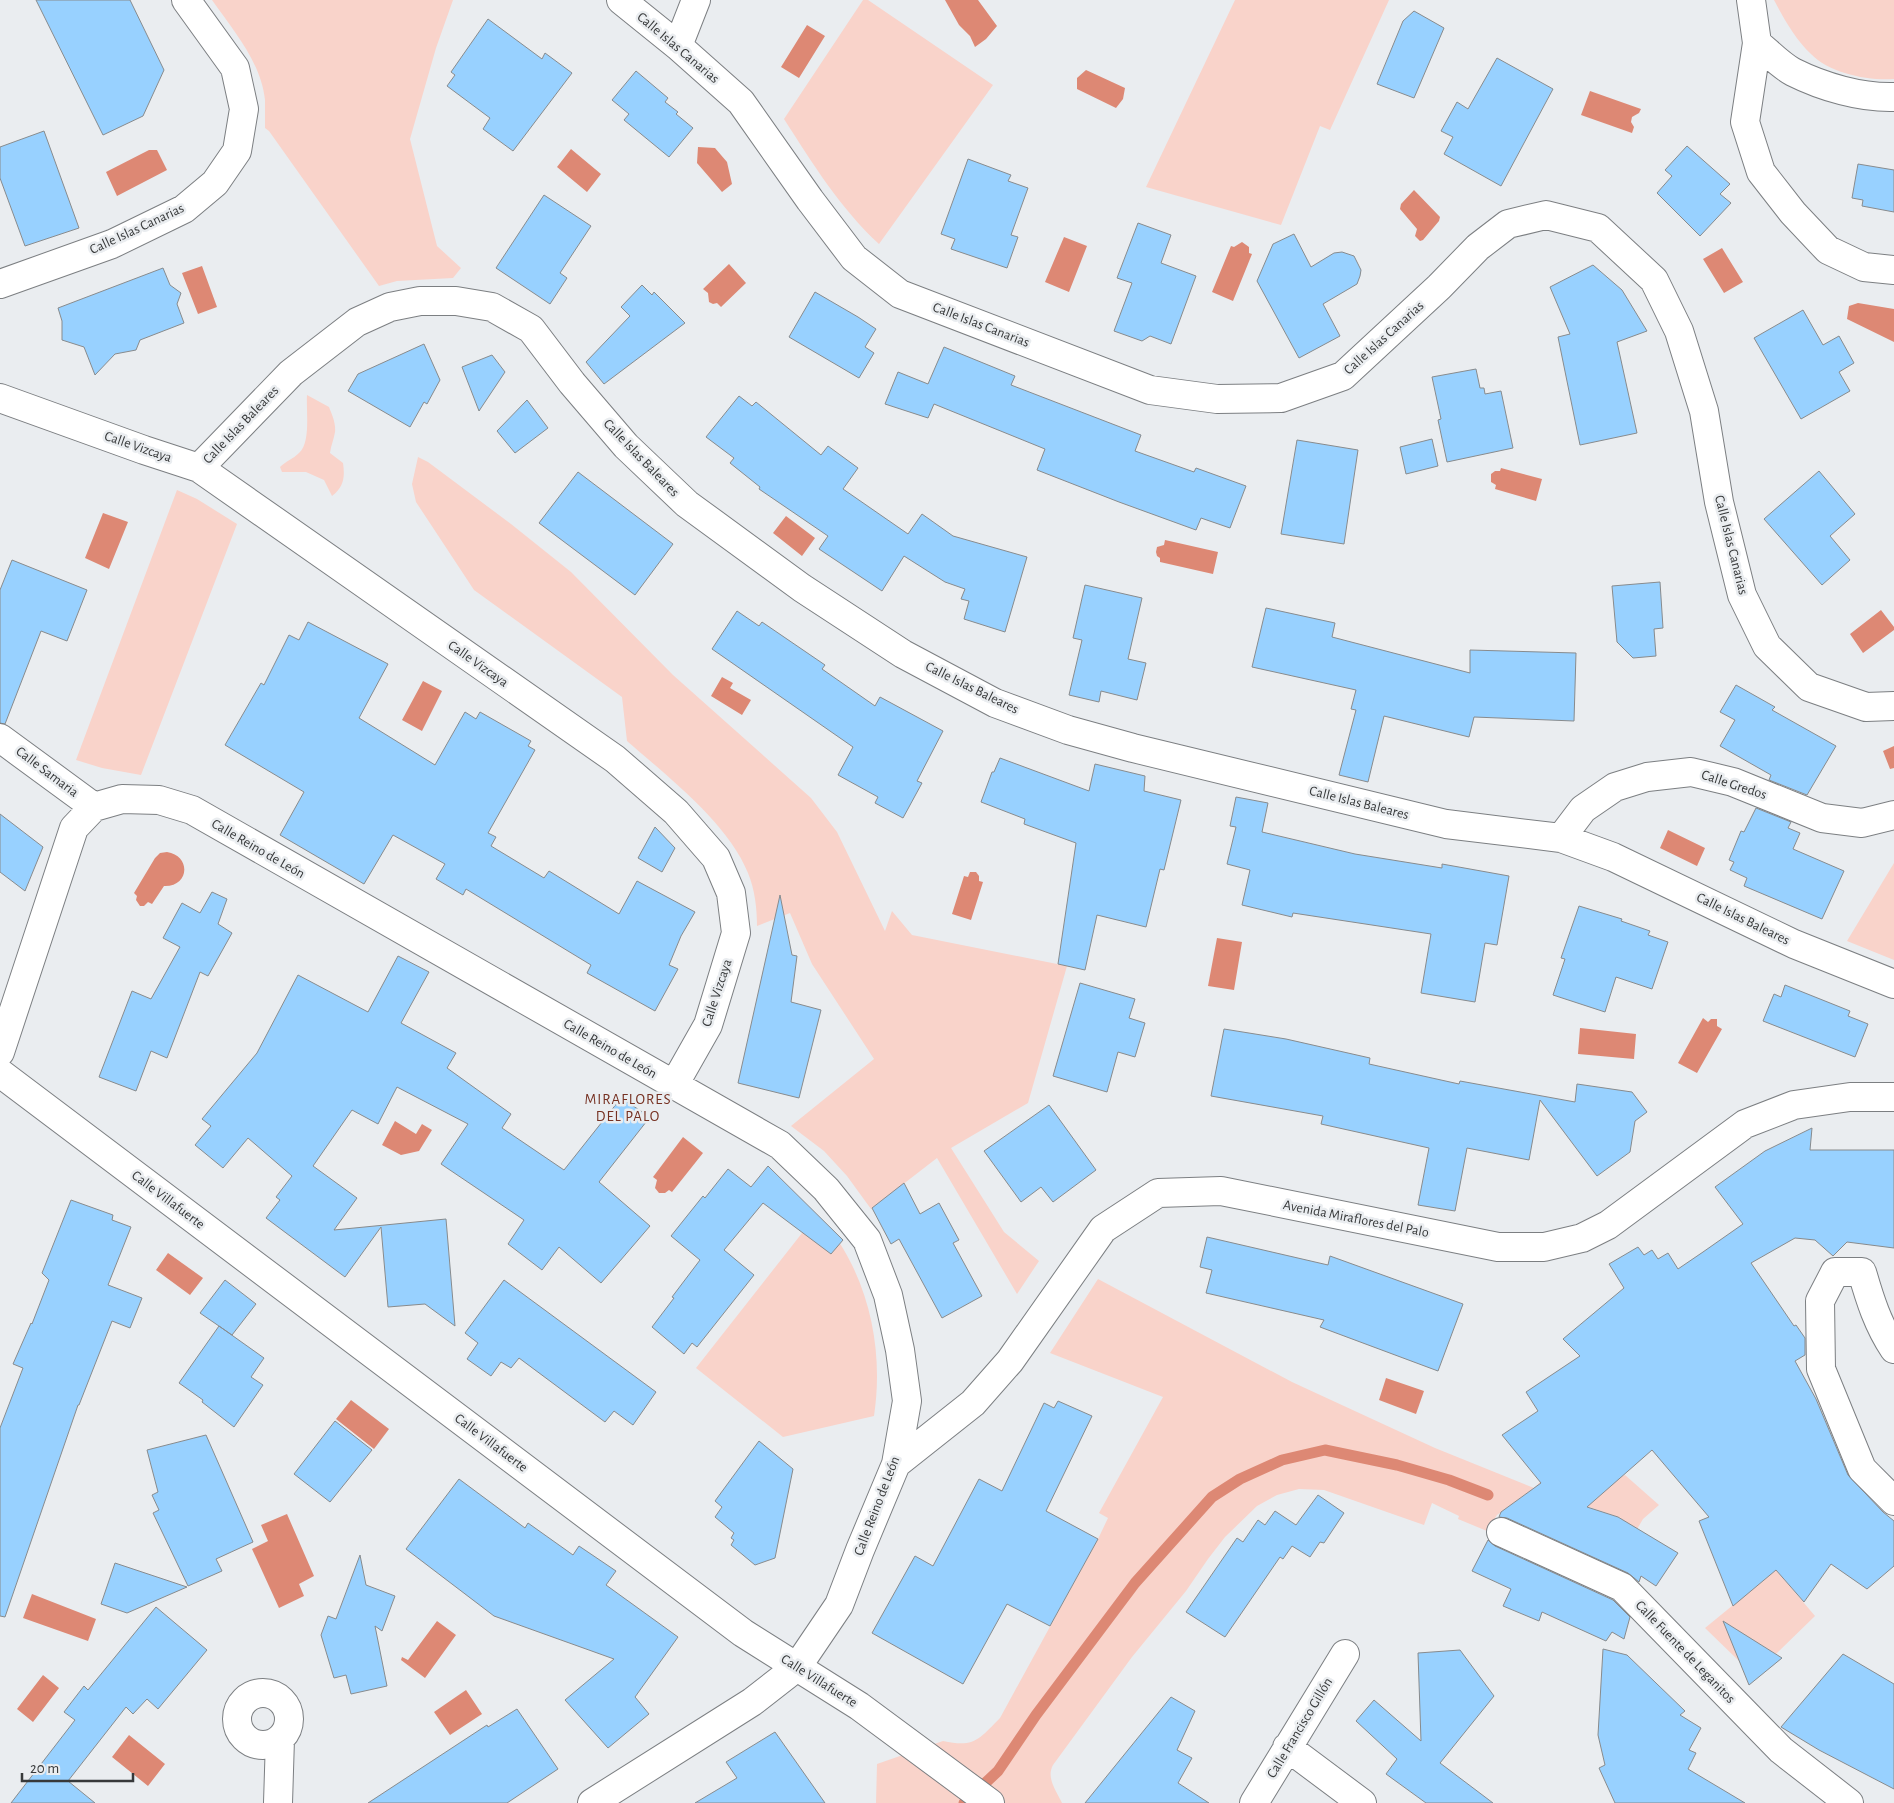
<svg xmlns="http://www.w3.org/2000/svg" width="1894" height="1803" viewBox="0 0 1894 1803" font-family="'Alegreya Sans',sans-serif">
  <style>
    .green { fill: #f9d3ca }
    .water { fill: #dd8874 }
    .lines { fill: none; stroke-linecap: round; stroke-linejoin: round }
    .stream { stroke: #dd8874; stroke-width: 11 }
    .building { fill: #98d1ff; stroke: #888b8d }
    .minor-casing { stroke: #7c7f82; stroke-width: 30 }
    .tertiary-casing { stroke: #7c7f82; stroke-width: 30 }
    .minor { stroke: #fff; stroke-width: 28 }
    .tertiary { stroke: #fff; stroke-width: 28 }
    .labels { text-anchor: middle; dominant-baseline: central; stroke-width: 5; stroke-linejoin: round; paint-order: stroke }
    .street-label { font-size: 14px; fill: #37393a; stroke: #eaedf0 }
    .neighbourhood-label { font-size: 15px; letter-spacing: 1px; fill: #763122; stroke: #eaedf0 }
  </style>
  <rect width="100%" height="100%" fill="#eaedf0"/>
  <path class="green" d="M212,0H453L436,48L410,139L437,246L461,268L453,278L397,281L379,286L269,131L265,128C265,119 265,109 265,100C261,62 233,30 212,0Z
    M863,0H868L993,85L879,244C840,208 813,164 784,119Z
    M1235,0H1389L1330,130L1320,126L1281,225L1146,187Z
    M1774,0H1894V79C1868,81 1829,73 1811,54C1795,39 1784,19 1774,0Z
    M307,395L329,407C332,415 336,423 335,432C334,439 331,445 330,453L343,463C345,477 344,487 332,496L324,480L306,472H282L280,467C286,461 293,459 299,453C311,443 306,410 307,395Z
    M418,457L428,462L511,524L571,572L673,675L811,798L837,832L885,931L892,911L912,935L1067,966L1028,1103L951,1148L1004,1232L1039,1261L1017,1294L937,1158L871,1209L847,1176L824,1151L791,1126L874,1059L812,964L790,913L757,926C757,909 755,890 748,873C728,823 668,777 627,741L622,697L474,590L416,502L412,484Z
    M177,490L197,499L237,524L141,775L102,768L76,760Z
    M1894,863V960L1847,941Z
    M817,1214C824,1223 832,1232 839,1242C872,1293 883,1357 874,1416L783,1437L696,1368Z
    M1098,1279L1292,1382L1435,1448L1534,1488L1551,1471L1611,1463L1623,1476L1625,1475L1659,1505L1643,1519L1633,1536L1620,1529L1621,1518L1534,1488L1497,1515L1487,1531L1458,1519L1459,1516L1432,1503L1424,1525L1324,1490L1299,1489L1277,1495L1257,1506L1225,1537L1208,1559L1186,1591L1132,1657L1053,1765C1046,1778 1056,1790 1062,1803H876L877,1764L943,1741C975,1748 979,1739 1000,1718L1098,1539L1108,1518L1099,1513L1163,1397L1050,1353Z
    M1776,1570L1815,1616L1776,1654L1760,1644L1739,1661L1705,1628Z"/>
  <path class="water" d="M945,0H978L997,26L986,39L975,47L970,36L959,25Z
    M807,25L825,36L799,78L781,67Z
    M1086,70L1125,88L1123,99L1116,108L1077,89V78Z
    M1590,91L1641,109L1639,113L1632,117L1631,122L1634,127L1632,133L1581,115Z
    M698,147L715,148L727,162L732,184L722,192L697,163Z
    M571,149L601,174L587,192L557,167Z
    M149,150H157L167,170L117,196L106,172Z
    M1414,190L1440,217L1439,221L1423,240L1420,241L1415,236L1417,229L1400,209L1401,204Z
    M1064,237L1087,246L1069,292L1045,282Z
    M1242,242L1249,247V253L1252,254L1233,301L1212,292L1231,246L1234,247Z
    M1722,248L1743,282L1724,293L1703,259Z
    M729,264L746,283L721,307L717,303L713,304L709,302L708,293L703,289Z
    M202,266L217,307L198,314L182,273Z
    M1858,303L1894,309V342L1847,319L1849,306Z
    M1501,468L1542,479L1536,501L1495,489L1496,485L1491,482V474L1495,471H1500Z
    M103,513L128,522L109,569L85,558Z
    M786,516L815,538L802,556L773,533Z
    M1165,540L1218,552L1213,574L1160,562V558L1157,556L1156,552L1157,547L1164,545Z
    M1881,610L1894,627V630L1863,653L1850,634Z
    M722,677L733,683L730,688L751,700L742,715L711,696Z
    M423,681L442,691L422,731L402,720Z
    M1894,746V768L1890,769L1883,751Z
    M1668,830L1705,848L1697,866L1660,848Z
    M167,852C192,856 189,887 164,886L152,904L148,902L144,906H140L136,900L137,896L134,893L155,858L160,853Z
    M970,872H976L979,876V881L983,882L971,920L952,914L964,876L968,877Z
    M1217,938L1242,942L1234,990L1208,986Z
    M1703,1018L1708,1022L1711,1019H1717V1026L1722,1029L1697,1073L1678,1063Z
    M1580,1028L1636,1034L1634,1059L1578,1054Z
    M395,1121L416,1134L422,1124L432,1130L419,1151L401,1155L382,1145Z
    M683,1137L703,1153L672,1192L669,1190L665,1193H659L655,1188L657,1180L653,1177Z
    M168,1253L203,1278L190,1295L156,1270Z
    M1386,1378L1424,1391L1416,1414L1379,1400Z
    M351,1400L389,1429L374,1449L336,1419Z
    M287,1514L314,1576L299,1584L304,1596L279,1608L252,1549L268,1541L261,1525Z
    M32,1594L96,1619L88,1641L23,1618Z
    M437,1621L456,1635L425,1678L401,1660L402,1657L408,1660Z
    M43,1675L59,1688L33,1722L17,1709Z
    M466,1690L482,1714L450,1735L434,1712Z
    M129,1735L165,1764L148,1786L112,1757Z"/>
  <g class="lines">
    <path class="stream" d="M964,1803L998,1771L1036,1715L1135,1583L1212,1497L1240,1479L1282,1460L1325,1450L1397,1465L1449,1480L1488,1495"/>
  </g>
  <path class="building" d="M36,0H130L164,70L143,116L103,135Z
    M1414,11L1444,28L1414,98L1377,84L1403,21Z
    M488,19L542,59L545,53L572,73L513,151L483,129L490,118L447,86L455,75L451,72Z
    M1497,58L1553,89L1501,186L1444,154L1453,137L1441,131L1457,102L1468,109Z
    M636,71L668,98L665,102L678,112L676,114L693,128L669,157L624,120L629,114L612,100Z
    M44,131L79,228L25,246L0,178V147Z
    M1687,146L1730,184L1720,194L1731,203L1700,236L1657,193L1672,176L1665,170Z
    M968,159L1011,175L1008,181L1028,188L1011,235L1018,237L1007,268L951,249L955,239L941,234Z
    M1858,164L1894,170V212L1862,206L1863,200L1852,198Z
    M544,195L591,226L560,273L567,278L550,304L496,268Z
    M1138,223L1171,235L1161,263L1196,276L1171,344L1150,336L1142,341L1114,331L1132,283L1117,278Z
    M1294,234L1311,267L1334,253L1342,252L1354,256L1361,270L1360,276L1357,284L1323,304L1340,336L1299,358L1257,281L1273,244Z
    M1593,265L1622,290L1647,331L1617,342L1637,433L1580,445L1558,337L1570,334L1550,287Z
    M163,268L170,285L181,293L177,304L184,323L140,340L136,350L115,354L95,375L84,347L62,340V321L58,308Z
    M642,285L652,295L654,292L685,323L604,384L586,362L630,316L621,307Z
    M815,292L858,317L876,329L865,347L874,353L859,378L789,337Z
    M1803,310L1823,345L1839,336L1854,363L1839,372L1850,391L1801,419L1754,338Z
    M424,344L440,380L427,404L424,402L410,427L348,391L358,374Z
    M944,347L1015,376L1011,385L1141,435L1135,451L1194,472L1196,468L1246,486L1230,528L1201,518L1196,530L1119,502L1037,470L1045,449L934,404L928,418L885,404L898,372L928,384Z
    M492,355L505,372L479,411L462,367Z
    M1476,369L1480,388H1484L1485,394L1501,391L1513,448L1447,462L1438,420L1441,419L1432,377Z
    M739,396L752,406L756,402L821,455L828,446L858,468L843,489L908,534L922,514L953,536L1027,557L1005,632L964,619L969,601L961,599L965,589L945,582L904,556L882,591L819,549L828,536L759,489L760,487L730,463L734,458L706,437Z
    M527,400L548,428L515,453L497,431Z
    M1432,439L1438,466L1406,474L1400,447Z
    M1297,440L1358,450L1344,544L1281,534Z
    M1819,471L1855,514L1830,536L1850,560L1822,585L1764,519Z
    M578,472L673,544L635,595L539,523Z
    M12,560L87,590L67,641L41,631L5,724L0,723V590Z
    M1660,582L1663,628L1654,629L1656,656L1633,658L1617,642L1612,586Z
    M1085,585L1142,598L1128,659L1146,663L1137,700L1101,691L1099,702L1069,695L1082,640L1073,638Z
    M1266,608L1335,623L1332,637L1470,673V650L1576,653L1574,721L1474,717L1469,737L1384,716L1368,782L1339,775L1356,710L1351,709L1356,690L1252,667Z
    M737,611L759,626L762,622L825,665L822,669L875,706L880,697L943,731L917,781L922,783L903,818L875,803L878,797L838,775L853,747L712,649Z
    M308,622L388,664L359,718L435,765L465,712L476,719L480,712L531,741L528,746L535,750L488,833L496,837L491,846L544,878L549,871L619,914L637,881L695,912L681,936L669,965L678,969L655,1011L587,973L591,965L466,889L463,895L436,879L445,864L393,835L364,884L280,835L304,792L225,745L261,683L264,685L289,635L299,640Z
    M1736,685L1775,707L1772,710L1836,746L1807,795L1769,780L1771,775L1720,746L1735,720L1720,712Z
    M1000,758L1089,791L1095,764L1145,776L1144,791L1181,800L1164,870L1160,869L1146,927L1097,915L1085,970L1058,964L1076,843L1024,824L1025,819L981,802L992,772H994Z
    M1236,797L1268,803L1262,832L1355,854L1442,868V864L1509,876L1497,945L1485,943L1475,1002L1421,993L1431,934L1293,913L1292,917L1242,905L1250,870L1227,864L1236,827L1230,826Z
    M1756,808L1791,822L1788,828L1800,833L1793,849L1844,871L1822,919L1744,886L1747,878L1730,870L1734,862L1729,860L1741,831L1744,832Z
    M0,814L43,847L25,891L0,872Z
    M655,827L675,848L662,872L638,858Z
    M212,892L227,899L218,924L232,933L208,976L200,972L167,1058L151,1051L136,1091L99,1077L132,991L151,999L180,947L163,938L182,903L200,913Z
    M780,895L792,955L797,956L791,1002L821,1010L799,1098L738,1083Z
    M1579,906L1622,919L1621,921L1650,931L1648,935L1668,942L1652,989L1616,977L1605,1012L1553,995L1565,959L1561,958Z
    M398,956L429,972L401,1023L456,1053L447,1068L511,1114L502,1128L564,1170L621,1098L650,1117L599,1182L650,1226L601,1283L559,1247L542,1270L508,1244L524,1220L441,1164L468,1124L397,1087L378,1124L352,1110L313,1166L357,1198L334,1230L446,1219L455,1326L425,1304L388,1307L381,1227L345,1277L266,1218L280,1200L276,1197L292,1176L248,1138L223,1168L195,1145L211,1126L202,1119L257,1053L298,975L368,1012Z
    M1080,983L1135,999L1129,1018L1145,1023L1135,1057L1118,1052L1107,1092L1053,1076Z
    M1785,985L1850,1011L1848,1016L1868,1024L1855,1057L1763,1021L1774,994L1781,997Z
    M1224,1029L1286,1039L1370,1058L1369,1064L1459,1084L1460,1081L1575,1102L1577,1084L1632,1092L1647,1112L1635,1121L1630,1152L1597,1176L1540,1100L1529,1160L1467,1148L1455,1211L1418,1205L1429,1148L1321,1124L1323,1116L1211,1096Z
    M1049,1105L1096,1170L1053,1202L1041,1187L1021,1202L984,1151Z
    M1812,1128L1810,1150H1894V1248L1847,1242L1833,1256L1815,1240L1795,1238L1751,1263L1794,1326L1796,1325L1805,1338V1355L1795,1361L1816,1399L1848,1475L1883,1512L1894,1521V1566L1867,1589L1831,1564L1804,1602L1776,1570L1733,1606L1699,1521L1709,1517L1652,1450L1587,1507L1618,1517L1678,1553L1656,1586L1641,1576L1639,1582L1628,1573L1507,1518L1499,1517L1501,1512L1541,1483L1502,1435L1538,1411L1526,1392L1580,1356L1563,1339L1624,1288L1609,1264L1638,1247L1644,1255L1652,1250L1658,1259L1668,1253L1678,1269L1703,1252L1743,1224L1715,1187L1765,1151Z
    M768,1166L843,1240L831,1254L763,1203L724,1250L754,1275L697,1347L692,1343L684,1354L652,1327L674,1298L672,1297L700,1260L671,1236L703,1196L705,1198L728,1169L751,1187Z
    M904,1183L920,1214L939,1203L959,1240L953,1243L982,1296L942,1318L899,1239L891,1244L872,1208Z
    M71,1200L113,1215L112,1220L131,1227L108,1285L142,1298L130,1328L112,1321L79,1405H78L5,1617L0,1616V1428L23,1368L13,1364L31,1323L32,1324L49,1280L42,1273Z
    M1207,1237L1328,1265L1330,1256L1463,1304L1438,1371L1320,1327L1324,1320L1206,1293L1212,1270L1200,1267Z
    M225,1280L256,1304L232,1335L200,1313Z
    M504,1280L656,1392L633,1425L614,1411L605,1422L519,1358L511,1368L501,1362L491,1376L467,1359L478,1343L465,1333Z
    M219,1326L264,1358L251,1377L263,1385L234,1427L202,1402L203,1400L179,1383Z
    M1058,1401L1092,1416L1046,1511L1098,1539L1050,1626L1007,1604L963,1684L872,1633L915,1556L933,1566L979,1479L1002,1491L1044,1403L1054,1408Z
    M335,1421L372,1450L330,1502L294,1474Z
    M206,1435L253,1542L216,1559L222,1571L188,1586L153,1513L159,1510L152,1495L158,1492L147,1450Z
    M759,1441L793,1469L775,1558L755,1565L731,1545L734,1540L731,1538L734,1533L715,1517L722,1507L715,1501Z
    M459,1479L525,1528L528,1523L573,1555L579,1546L616,1571L606,1585L678,1637L635,1697L649,1714L608,1748L565,1700L614,1659L494,1616L406,1549Z
    M1318,1495L1344,1513L1324,1543L1320,1542L1310,1557L1292,1546L1283,1559L1280,1557L1225,1637L1186,1612L1237,1538L1243,1542L1258,1520L1265,1525L1275,1511L1296,1525Z
    M1488,1540L1495,1546L1613,1600L1630,1617L1624,1639L1612,1632L1606,1641L1542,1612L1539,1621L1503,1606L1511,1589L1472,1571Z
    M360,1555L366,1585L395,1596L382,1631L375,1626L387,1686L351,1694L346,1675L334,1678L321,1635L328,1616L336,1619Z
    M115,1563L187,1587L127,1613L101,1604Z
    M156,1607L207,1650L158,1709L147,1699L133,1714L126,1707L68,1781L95,1803H11L75,1720L64,1712L84,1686L88,1690Z
    M1723,1621L1782,1658L1749,1685Z
    M1603,1649L1627,1655L1685,1711L1680,1715L1701,1728L1689,1750L1696,1753L1688,1769L1745,1803H1615L1599,1768L1605,1765L1598,1735Z
    M1460,1650L1494,1696L1440,1763L1493,1803H1426L1386,1774L1397,1759L1356,1721L1374,1700L1421,1741L1418,1653Z
    M1843,1654L1894,1684V1789L1819,1750L1781,1727Z
    M1171,1697L1195,1711L1177,1750L1192,1758L1178,1783L1209,1803H1085Z
    M517,1709L558,1769L507,1803H368L487,1725L488,1727Z
    M775,1732L825,1803H695L737,1778L726,1762Z"/>
  <g class="lines">
    <defs>
      <path id="minor" d="M621,0L678,46L741,102L810,200L854,258L900,294L1150,390L1217,399L1281,398L1343,376L1439,287L1478,247L1508,224L1546,215L1598,228L1654,280L1679,331L1704,411L1719,502L1742,595L1767,646L1809,687L1866,707L1894,706
        M1751,0L1757,43L1745,122L1761,172L1793,213L1828,250L1864,267L1894,270
        M1757,43C1768,52 1780,65 1793,72C1823,87 1861,98 1894,97
        M678,46L696,0
        M0,284L112,244L184,209L215,183L237,151L244,109L235,68L186,0
        M0,398L144,450L199,468L615,759L676,812L716,858L731,893L736,933L708,1025L674,1085
        M199,468L291,373L357,322L390,307L420,301H456L492,307L531,329L572,383L626,446L687,504L802,588L903,654L995,703L1068,730L1133,748L1446,824L1561,838L1613,857L1794,944L1894,984
        M0,738L94,807
        M1561,838L1583,809L1615,787L1647,777L1691,772L1733,782L1822,818L1862,823L1894,815
        M0,1052L74,828L94,807L122,799L159,800L192,810L780,1145L826,1189L867,1240L888,1295L900,1350L907,1401L896,1464L860,1550L839,1605L797,1667L752,1702L592,1803
        M1894,1349C1878,1325 1870,1300 1862,1272H1835L1820,1301L1821,1369L1862,1469L1894,1501
        M896,1464L973,1403L1010,1361L1103,1229L1158,1193L1221,1191L1498,1247H1544L1582,1238L1608,1225L1745,1124L1794,1105L1850,1097H1894
        M1501,1532L1622,1587L1781,1750L1849,1803
        M237 1719a26 26 0 1 1 52 0a26 26 0 1 1-52 0Z
        M1287,1747L1362,1803
        M278,1803L280,1739
        M1254,1803L1345,1654"/>
      <path id="tertiary" d="M0,1073L743,1633L859,1706L990,1803"/>
    </defs>
    <use href="#minor" class="minor-casing"/>
    <use href="#tertiary" class="tertiary-casing"/>
    <use href="#minor" class="minor"/>
    <use href="#tertiary" class="tertiary"/>
  </g>
  <g class="labels">
    <g class="street-label">
      <text transform="translate(678 48) rotate(40)">Calle Islas Canarias</text>
      <text transform="translate(137 229) rotate(-25)">Calle Islas Canarias</text>
      <text transform="translate(981 325) rotate(21)">Calle Islas Canarias</text>
      <text transform="translate(1384 338) rotate(-42)">Calle Islas Canarias</text>
      <text transform="translate(241 425) rotate(-46)">Calle Islas Baleares</text>
      <text transform="translate(138 447) rotate(19)">Calle Vizcaya</text>
      <text transform="translate(641 458) rotate(46)">Calle Islas Baleares</text>
      <text transform="translate(1731 545) rotate(76)">Calle Islas Canarias</text>
      <text transform="translate(478 664) rotate(35)">Calle Vizcaya</text>
      <text transform="translate(972 688) rotate(26)">Calle Islas Baleares</text>
      <text transform="translate(47 772) rotate(37)">Calle Samaria</text>
      <text transform="translate(1734 785) rotate(18)">Calle Gredos</text>
      <text transform="translate(1359 803) rotate(14)">Calle Islas Baleares</text>
      <text transform="translate(258 849) rotate(30)">Calle Reino de León</text>
      <text transform="translate(1743 919) rotate(26)">Calle Islas Baleares</text>
      <text transform="translate(717 993) rotate(-72)">Calle Vizcaya</text>
      <text transform="translate(610 1049) rotate(30)">Calle Reino de León</text>
      <text transform="translate(168 1200) rotate(37)">Calle Villafuerte</text>
      <text transform="translate(1356 1219) rotate(11)">Avenida Miraflores del Palo</text>
      <text transform="translate(491 1443) rotate(37)">Calle Villafuerte</text>
      <text transform="translate(877 1506) rotate(-69)">Calle Reino de León</text>
      <text transform="translate(1685 1652) rotate(46)">Calle Fuente de Leganitos</text>
      <text transform="translate(819 1681) rotate(32)">Calle Villafuerte</text>
      <text transform="translate(1300 1728) rotate(-59)">Calle Francisco Gillón</text>
    </g>
    <g class="neighbourhood-label">
      <text x="628" y="1099">MIRAFLORES<tspan x="628" dy="17">DEL PALO</tspan></text>
    </g>
  </g>
  <path d="M22 1773v8h111v-8" fill="none" stroke="#37393a" stroke-width="2.5"/>
  <text x="30" y="1773" font-size="15" fill="#37393a" stroke="#eaedf0" stroke-width="4" paint-order="stroke">20 m</text>
</svg>
